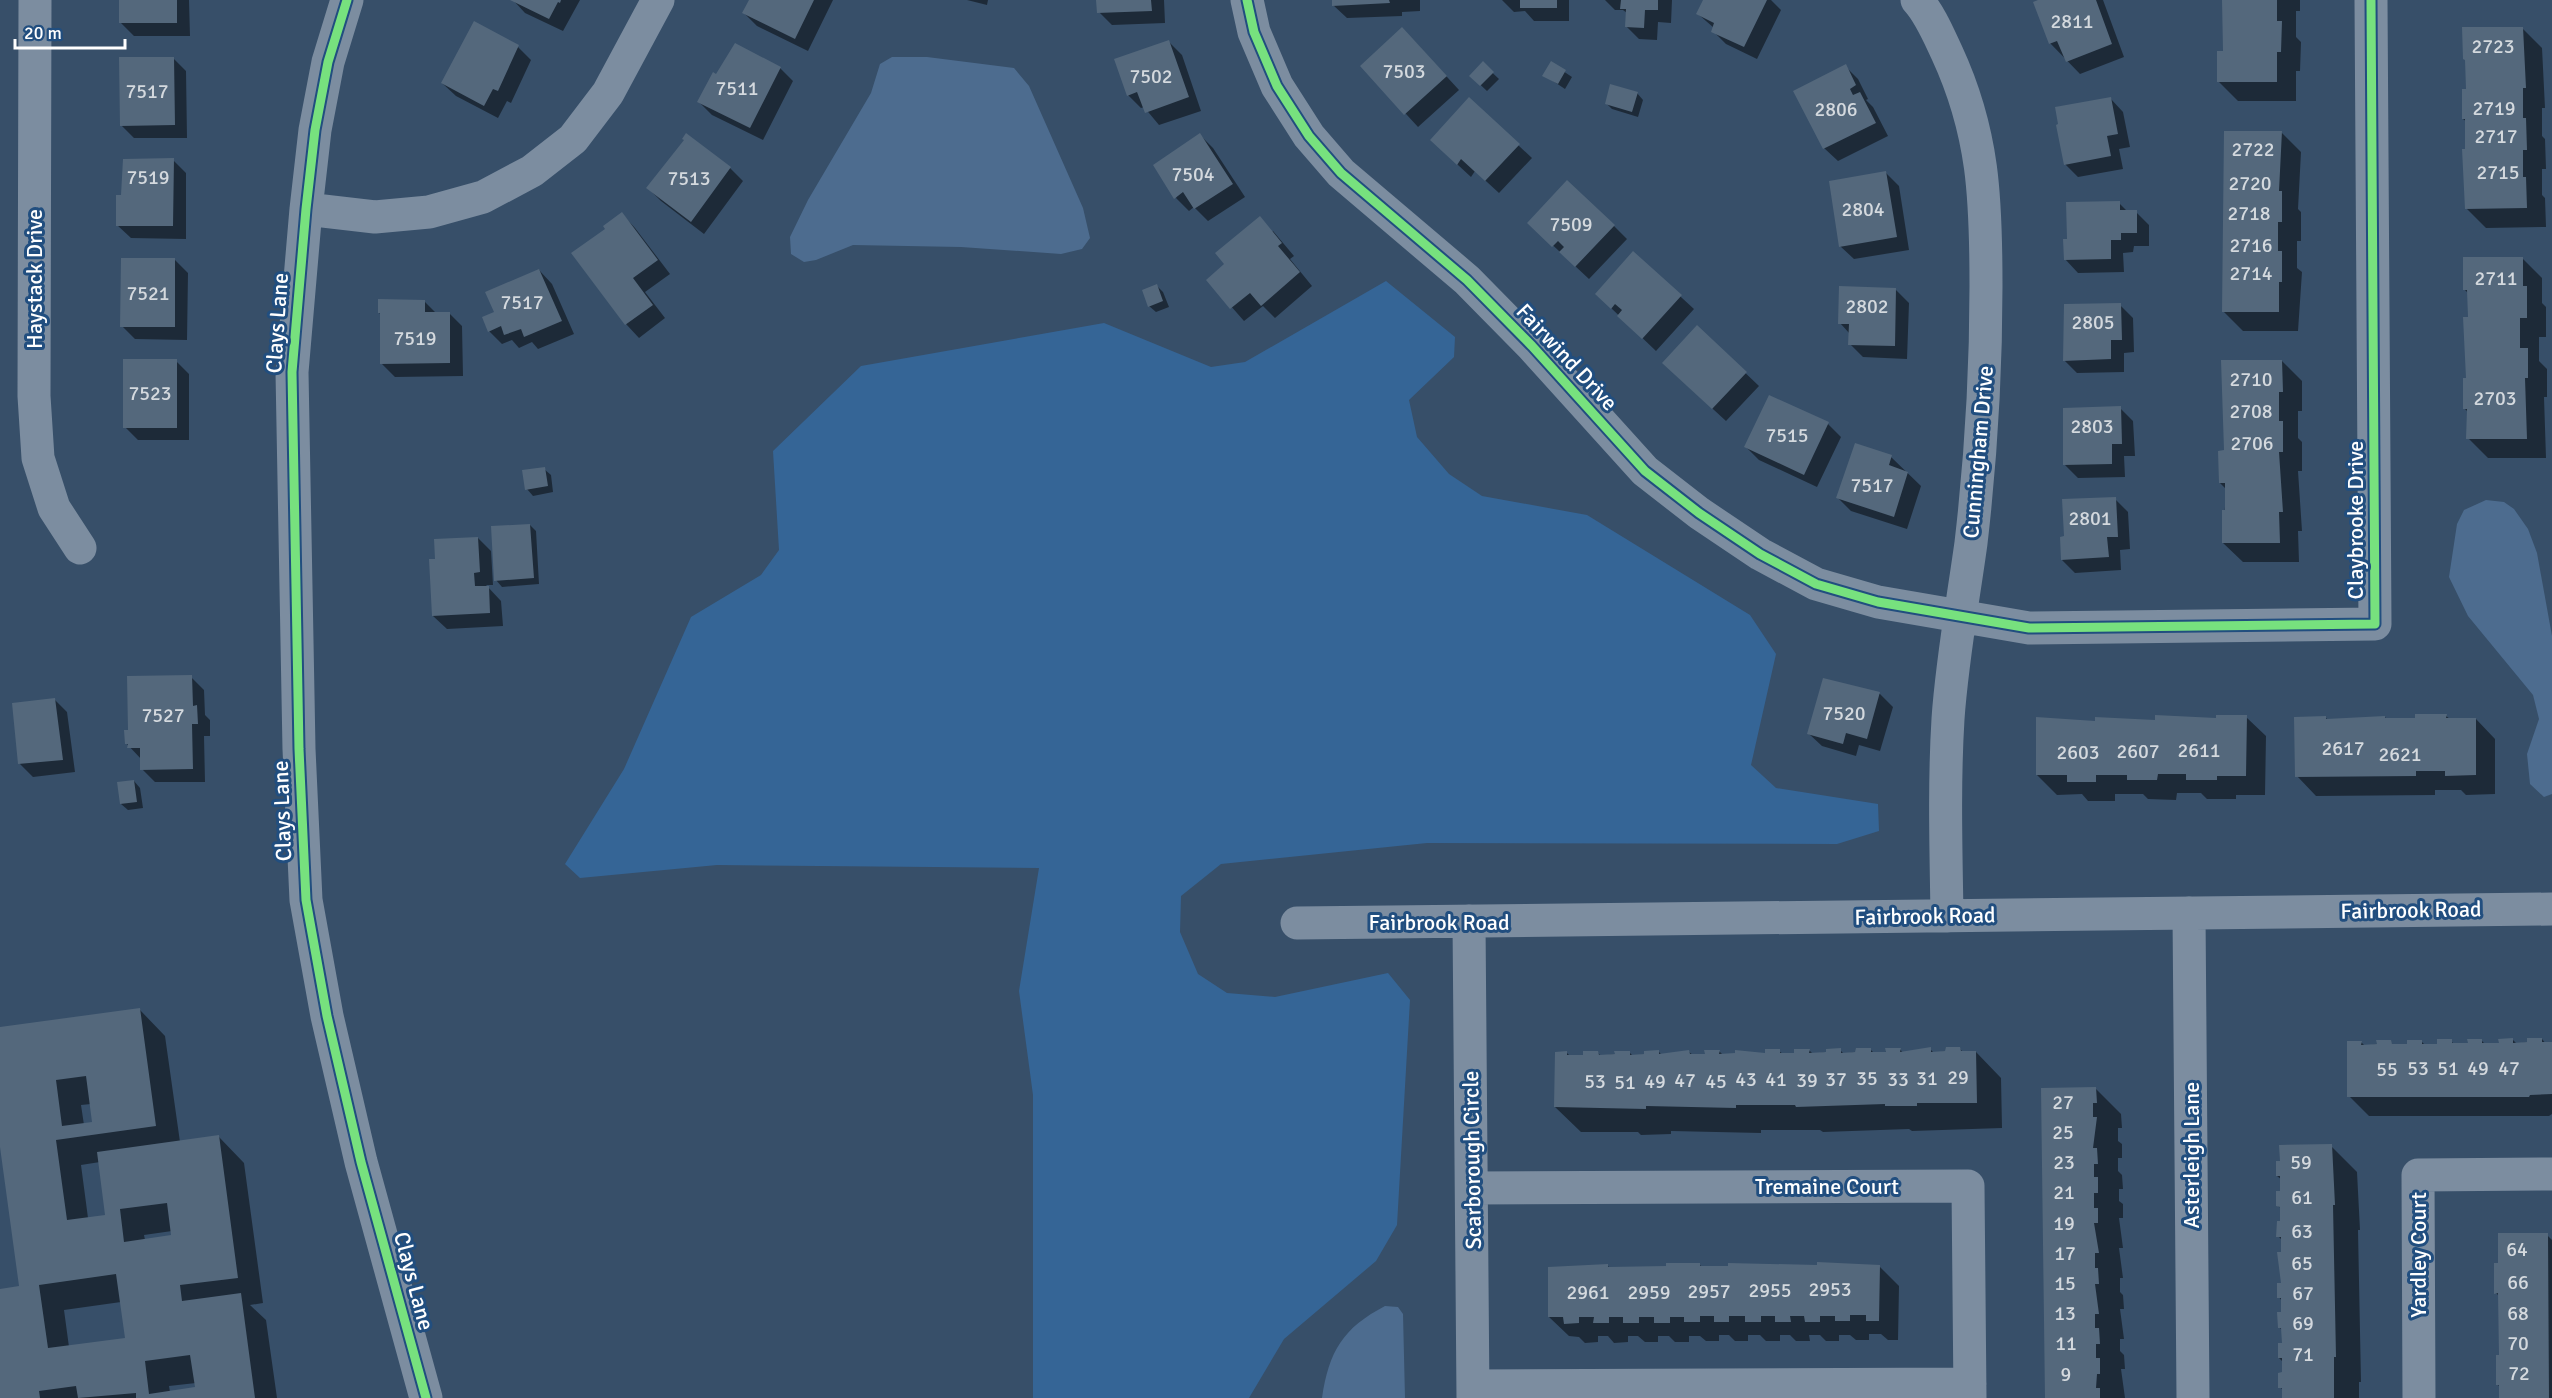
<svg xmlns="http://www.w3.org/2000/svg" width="2552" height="1398" viewBox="0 0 2552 1398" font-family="Signika,sans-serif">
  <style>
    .green { fill: #356596 }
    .water { fill: #4d6c8f }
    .shadow { fill: #0007; fill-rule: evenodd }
    .building { fill: #54687c; fill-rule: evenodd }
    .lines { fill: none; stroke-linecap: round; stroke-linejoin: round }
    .street { stroke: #7c8da0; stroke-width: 33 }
    .cycleway-casing { stroke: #214e7f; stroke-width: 13 }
    .cycleway { stroke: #77e17e; stroke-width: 9 }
    .labels { text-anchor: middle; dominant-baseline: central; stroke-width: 6; stroke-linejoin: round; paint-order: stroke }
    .number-label { font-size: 20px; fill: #d4d9de }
    .street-label { font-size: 22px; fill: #fff; stroke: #214e7f }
  </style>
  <rect width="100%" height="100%" fill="#374f69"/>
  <path class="green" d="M1386,281L1455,337L1454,357L1409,400L1417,437L1449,474L1482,496L1587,515L1750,615L1776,654L1751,765L1776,788L1878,804L1879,831L1837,844L1427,843L1221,864L1181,896L1180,932L1198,974L1227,993L1275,997L1388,973L1410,1000L1397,1225L1376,1261L1284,1339L1249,1398H1033V1095L1019,991L1039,868L717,865L580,878L565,864L624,769L691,617L761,575L779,550L773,451L861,366L1104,323L1211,367L1245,362Z"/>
  <path class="water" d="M892,57H927L1014,68L1029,86L1083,208L1090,238L1082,249L1061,254L961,247L853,245L816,260L804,262L791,254L790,237L808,200L871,93L880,64Z
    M2486,500L2504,502L2514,509L2528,529L2537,553L2552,636V794L2544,797L2530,784L2527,754L2539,719L2533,695L2468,616L2449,577L2457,524L2464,510Z
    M1385,1306L1398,1307L1403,1314L1405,1398H1322C1329,1351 1343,1328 1385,1306Z"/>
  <path class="shadow" d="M120,0H189L190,36H134L121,23Z
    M513,0H580L563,31L525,13Z
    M750,0H833L808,51L757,26L744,13Z
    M967,0H988L987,5Z
    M1098,0H1164L1165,23L1112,25L1099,12Z
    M1333,0H1420V11L1402,12V16L1347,18L1333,5Z
    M1502,0H1569V21H1534L1525,11L1514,12Z
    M1605,0H1672L1671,23L1658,22L1657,40L1639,39L1626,26L1627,13L1623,10H1615Z
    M1704,0H1771L1781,10L1757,59L1726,44L1713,31L1714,28L1698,14Z
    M2042,0H2103L2124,57L2080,74L2050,43Z
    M2223,0H2300V11H2296V37L2301,42L2300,71H2296V101H2238L2218,81L2225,53Z
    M2522,28L2542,48L2545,108H2542V136L2545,139L2546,169H2542V195L2545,198L2546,227L2486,228L2466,208L2467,122L2463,119L2467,90Z
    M1169,42L1182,55L1201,111L1159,125L1144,107L1141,108L1128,95Z
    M1415,42L1459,90L1418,127L1362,66Z
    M518,47L531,60L511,103L507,101L498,118L456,96L442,83Z
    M173,58L186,71L187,138H134L121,125Z
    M1551,63L1572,77L1565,89L1544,75Z
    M1483,64L1499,79L1487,91L1471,76Z
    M1845,66L1858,79L1868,99L1866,100L1873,107L1888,136L1838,161L1824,148L1795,92Z
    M780,68L793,81L763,140L712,115L699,102L717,76Z
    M1637,93L1643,100L1638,117L1612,109L1606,103Z
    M2110,98L2123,112L2130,147L2119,149L2123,169L2078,177L2065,164L2060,126Z
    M2281,132L2301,152L2298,209L2301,212V241H2297V268L2302,272L2298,331H2243L2224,312Z
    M687,135L730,168L743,181L704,234L661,201L648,188L685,140Z
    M1200,135L1213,148L1245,197L1208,221L1194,207L1189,211L1176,198Z
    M1518,145L1532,158L1499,193L1475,171L1471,177L1445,153Z
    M173,160L186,173V239L131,238L117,225L122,197Z
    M1886,173L1899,186L1909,250L1854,259L1840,246Z
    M2119,203L2128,212H2136L2149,225V246H2134L2133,252L2123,253L2124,272L2078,273L2065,259L2068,240Z
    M622,214L635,228L670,274L645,292L665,318L639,338L626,324L573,253L607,229Z
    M1529,223L1614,226L1627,239L1589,279Z
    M1273,231L1294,256L1290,259L1312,286L1275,318L1263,306L1244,321L1208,280Z
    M1633,253L1694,309L1656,351L1610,307Z
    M2522,258L2542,278V303L2546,307V337H2539V361L2547,369V397H2544L2546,458H2488L2468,438V412L2464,408L2468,379L2469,294L2464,289Z
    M175,260L188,273L187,340L135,339L122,326Z
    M539,270L552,284L574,334L538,349L532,342L519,348L512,340L502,344L489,331L496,313Z
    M1157,286L1163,292L1169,307L1156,312L1149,306Z
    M1895,289L1909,303L1907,359L1863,357L1850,344V334L1840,323Z
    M425,302L436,313H449L462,326L463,376L395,377L382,364V315L379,313Z
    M2120,305L2133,318L2134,352L2124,353V372L2077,373L2064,360Z
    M1697,327L1759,386L1726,421L1677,376Z
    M176,361L189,374V440H138L125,427Z
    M2282,361L2302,381V411H2298V438L2302,442V471H2298L2302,531H2298L2299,562H2243L2223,543L2226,489L2220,483L2226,452Z
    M2120,408L2133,421L2135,456H2124L2125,477L2078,478L2065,465Z
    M1828,424L1841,437L1817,487L1759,460L1746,447Z
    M1891,457L1921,486L1907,529L1851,511L1838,498Z
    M544,469L551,475L553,492L533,496L527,489Z
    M2115,499L2128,512L2130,549L2120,550L2121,570L2075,573L2062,560Z
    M530,525L536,531L539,584L502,587L496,580Z
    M478,538L491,551L493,585H486L501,601L503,626L447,629L433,616L437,561Z
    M191,677L204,690L205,715L210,720V736H204L205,782H155L142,769V760L126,743L129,732Z
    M1824,680L1880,694L1893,707L1880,751L1859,745L1856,756L1822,746L1808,733Z
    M54,699L67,712L75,772L33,777L20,764Z
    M2446,716L2450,719H2476L2495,739V794L2466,795L2461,790H2435V795L2316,796L2297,776L2326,718L2328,720L2385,717L2387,720H2417Z
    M2246,717L2266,736L2265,795H2236V799H2207L2201,793H2177L2176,800L2148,799L2143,794H2115V801H2088L2082,794L2057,795L2037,775L2097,722Z
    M134,781L140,788L143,808L128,810L121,804Z
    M140,1010L165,1036L180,1142L219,1137L244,1163L263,1303L250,1305L266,1320L277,1398H0V1290L21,1287L0,1136V1029ZM91,1104L93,1123L84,1125L81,1105ZM100,1162L107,1216L88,1218L81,1165ZM172,1231L173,1236L145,1240L144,1235ZM121,1302L127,1339L69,1347L64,1310ZM196,1383L197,1389L170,1392L169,1386Z
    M2542,1039L2546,1044H2552V1114L2549,1116H2369L2349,1096L2361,1042L2365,1046L2390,1042L2394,1046L2408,1045L2421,1041L2425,1045H2439L2451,1041L2455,1045L2482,1041L2485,1044H2500L2513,1040L2517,1044Z
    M1870,1049L1875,1054L1900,1049L1903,1053L1930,1049L1934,1053L1960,1049L1964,1053L1976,1052L2001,1078L2002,1128L1912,1131L1909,1129L1823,1132L1820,1130H1761V1133L1671,1131V1134L1641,1135L1638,1132H1581L1555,1107L1567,1053L1571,1057L1585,1056L1598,1053L1601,1056L1629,1052L1633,1056L1659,1052L1662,1055L1689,1052L1693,1055H1706L1719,1051L1723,1055H1767L1779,1051L1783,1054H1796L1809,1050L1813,1054L1840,1050L1844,1054Z
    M2095,1088L2121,1114L2122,1128H2118V1141L2122,1144V1158H2118V1171L2122,1175L2123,1189H2119V1201L2123,1204V1218H2119L2123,1248H2119L2123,1278H2120V1292L2123,1295L2124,1309H2120L2124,1339H2120V1351L2124,1355L2125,1369H2121L2125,1398H2047L2043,1089Z
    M2331,1146L2357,1172L2360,1230H2358L2361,1382H2359V1398H2284V1391L2280,1387L2283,1374V1362L2279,1358L2283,1345V1331L2279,1327L2283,1313L2282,1301L2279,1297L2283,1284L2282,1240L2278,1236L2282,1223V1209L2278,1206L2282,1192V1180L2277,1176Z
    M2547,1235L2552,1240V1398H2501V1388L2497,1384L2500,1357V1297L2496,1293L2500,1264Z
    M1699,1264L1703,1268L1879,1266L1899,1286L1898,1340H1888L1881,1334H1869V1340H1856L1850,1335H1839V1341H1826L1820,1335H1809L1810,1341H1796L1790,1335H1780V1341H1766L1760,1335H1748V1341H1735L1729,1335H1719V1341H1706L1700,1336H1689V1342H1675L1669,1336H1658V1342H1645L1638,1336H1628V1342L1614,1343L1608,1336H1598V1342L1585,1343L1579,1337L1569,1336L1549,1317L1607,1265L1610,1268H1668Z"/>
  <path class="building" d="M119,0H177V23H119Z
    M510,0H561L560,3L558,2L549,19Z
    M749,0H814L795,39L742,13Z
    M1096,0H1151L1152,11L1097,13Z
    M1332,0H1389L1390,3L1332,6Z
    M1520,0H1557V8H1520Z
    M1621,0H1658V10H1645L1644,28L1625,27L1626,9H1620Z
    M1703,0H1767L1744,47L1711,32L1714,23L1696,14Z
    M2038,0H2096L2112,44L2066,62L2057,41L2049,44L2033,2Z
    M2222,0H2277V21H2282L2281,52H2277V82H2217V51H2223Z
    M474,21L519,45L498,91L493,89L484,106L441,83Z
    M1402,27L1447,76L1404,115L1360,66Z
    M2462,27H2523L2526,88H2523V118H2526L2527,150H2523V177H2526L2527,208L2465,209L2462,149H2465V119H2462V89H2466L2465,60L2463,59Z
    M1169,40L1189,97L1145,113L1137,92L1127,96L1114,59Z
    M735,43L781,67L750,128L697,102L713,72L716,74Z
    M119,57H174L175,125L120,126Z
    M1483,61L1494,72L1480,86L1469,76Z
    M1551,61L1566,70L1558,84L1542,76Z
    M1846,64L1856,85L1850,89L1853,95L1860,92L1876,123L1823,149L1793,91Z
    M1610,84L1638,92L1632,112L1605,104Z
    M1469,97L1520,144L1485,181L1461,159L1457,165L1430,140Z
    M2111,97L2118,134L2107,136L2111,156L2064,165L2056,125L2058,124L2055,107Z
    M2224,131H2282L2279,191H2282V222H2278V251H2282V282H2279V312H2222Z
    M686,133L731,167L691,222L646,188L684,140L682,139Z
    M1200,133L1233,184L1194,209L1183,192L1174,199L1153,165Z
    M174,158L173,226H116V195H121L123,159Z
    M1886,171L1897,237L1839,247L1829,181Z
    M1567,180L1615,225L1575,267L1559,252L1564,247L1558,241L1552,247L1527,223Z
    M2120,201V210H2137V233H2121V240H2111V259L2064,260L2063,239H2067L2066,202Z
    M622,212L658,260L633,278L653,305L625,325L571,253L605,229L603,226Z
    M1260,216L1282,243L1278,246L1300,272L1261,306L1250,293L1230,309L1206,280L1224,264L1215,253Z
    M1633,251L1682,295L1642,339L1617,316L1622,310L1615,304L1611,309L1595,294Z
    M2463,257H2523V286H2527V318H2520V348H2528V378H2525L2527,439H2466L2467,409H2463V378H2466L2463,317H2468L2467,290H2463Z
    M121,258H175V327H120Z
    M539,269L562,321L524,337L521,329L504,335L501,326L488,332L482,317L494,312L485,292Z
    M1157,284L1163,301L1148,307L1142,290Z
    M1839,286L1896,288L1895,346L1848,345L1849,324H1838Z
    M378,299L425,300V312H450V363L380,364V313H378Z
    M2121,303L2122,340H2111V359L2063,361L2064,304Z
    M1697,325L1747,372L1712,409L1662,363Z
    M123,359H177V428H123Z
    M2221,360H2282L2283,392H2279V421H2283V452H2279L2283,512H2279L2280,543H2222V510H2225V483H2219L2218,451L2224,450Z
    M1769,395L1829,422L1804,475L1744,447Z
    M2121,406L2122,444H2112V464L2063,465V408Z
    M1855,443L1892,455L1889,465L1908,472L1894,517L1836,498Z
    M545,467L548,486L525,490L522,470Z
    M2116,497L2118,537H2107L2109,557L2061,560L2060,537L2064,536L2062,499Z
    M530,524L534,578L494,581L491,526Z
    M478,537L480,572L474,573L475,586H489L490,613L432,616L429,559H435L434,539Z
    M192,675L193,706L197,705L198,724H192L193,769L140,770V748H127L128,744H125L124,730H128L127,676Z
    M1823,678L1880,692L1867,739L1846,733L1843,744L1807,734Z
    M55,698L63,760L18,764L12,703Z
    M2415,714H2447L2446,718H2476V775L2445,776V771H2416V776L2295,777L2294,717L2326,716V719L2385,716V718H2415Z
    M2155,715L2216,718V715H2247L2246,776H2217V780H2186V774H2158L2157,780H2127V775H2096V782H2067V775H2036V717L2095,721V717L2155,720Z
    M134,780L137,802L120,804L117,782Z
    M140,1008L156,1126L56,1140L67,1220L105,1215L97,1152L219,1135L238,1278L180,1285L182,1301L241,1293L255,1398H136V1393L78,1398L76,1386L39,1391L40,1398H0V1289L19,1286L0,1147V1027ZM86,1076L92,1122L62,1126L56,1080ZM167,1203L171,1235L124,1242L120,1209ZM116,1274L125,1338L48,1348L39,1285ZM190,1355L195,1387L149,1394L145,1361Z
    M2513,1038V1043L2527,1042V1038H2542V1042H2552V1094L2530,1095L2529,1097H2347V1041H2362L2361,1045L2377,1044L2376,1040H2391L2392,1044H2407V1040H2422V1044H2437V1039H2452V1043H2468L2467,1039H2482V1043H2499L2498,1039Z
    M1931,1047V1052L1945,1051L1946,1047H1960L1961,1051H1976L1977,1103H1917V1106H1885V1104L1796,1107L1795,1105H1736V1108L1646,1106V1109L1554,1107L1555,1052L1567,1051V1055H1583V1051H1598L1599,1055L1615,1054L1614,1051H1630V1055L1644,1054V1051L1659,1050V1054L1689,1050L1690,1054H1705L1704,1050H1720L1719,1054L1735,1053V1050L1765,1053V1049H1780V1053H1794V1049H1810L1809,1053L1826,1052V1049L1841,1048V1053L1855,1052L1856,1048H1871V1052H1886L1885,1048H1901L1900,1052Z
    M2096,1087L2097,1103H2093V1117H2097L2093,1148H2097L2098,1164H2094V1177H2098V1193H2094V1208H2098V1223H2094L2099,1253H2095V1268H2098L2099,1284H2095L2099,1314H2095V1328H2099L2100,1344H2096V1358H2100V1374H2097L2096,1388H2100V1398H2045L2041,1088Z
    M2332,1144L2335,1205H2333L2336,1357H2334V1398H2282V1388H2278V1373L2282,1372V1358H2278V1343H2282L2281,1328H2278L2277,1312H2281V1298H2277V1283H2281L2277,1252H2281V1237H2276L2277,1221H2280V1207L2276,1206V1191H2280V1176H2276V1161H2280L2279,1145Z
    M2498,1233H2548L2549,1398H2499V1385H2496V1355H2499L2498,1293L2494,1294V1263H2498Z
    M1817,1262L1880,1265L1879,1321H1866V1315H1850V1321H1835V1316H1820V1322H1805L1804,1316H1790L1791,1322H1775V1316H1761V1322H1745V1316H1729V1322H1714V1316H1700V1322H1684V1317H1670V1323H1654V1317H1639V1323H1623V1317H1609V1323H1593L1594,1317H1579V1323L1564,1324L1563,1317H1548V1267L1608,1264V1267L1666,1266V1263H1700V1266H1728V1263L1817,1265Z"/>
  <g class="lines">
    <path class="street" d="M35,0L34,396L38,458L54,508L80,548
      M347,0L328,62L315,130L306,209L292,372L299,749L306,900L327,1016L361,1162L426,1398
      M1247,0L1254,32L1277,86L1309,136L1341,173L1467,280L1532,346L1645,471L1699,513L1760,554L1816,584L1878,602L2029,628L2375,624L2371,0
      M1917,0C1930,14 1939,36 1947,53C1984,133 1986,199 1986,286C1986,372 1981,457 1971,543C1963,601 1952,660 1948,719C1944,784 1946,850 1947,916
      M306,209L375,217L429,212L483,197L532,171L573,139L608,93L658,0
      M2189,913L2193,1398
      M1469,921L1473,1398
      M1297,923L2552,909
      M1473,1188L1968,1186L1970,1398
      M1474,1386L1970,1384
      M2419,1398L2418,1175L2552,1174"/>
    <defs>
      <path id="cycleway" d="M347,0L328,62L315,130L306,209L292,372L299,749L306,900L327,1016L361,1162L426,1398
        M1247,0L1254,32L1277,86L1309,136L1341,173L1467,280L1532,346L1645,471L1699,513L1760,554L1816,584L1878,602L2029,628L2375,624L2371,0"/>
    </defs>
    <use href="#cycleway" class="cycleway-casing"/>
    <use href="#cycleway" class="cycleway"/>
  </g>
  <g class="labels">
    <g class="number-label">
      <text x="2072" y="21">2811</text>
      <text x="2493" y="46">2723</text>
      <text x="1404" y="71">7503</text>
      <text x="1151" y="76">7502</text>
      <text x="737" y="88">7511</text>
      <text x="147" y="91">7517</text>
      <text x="2494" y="108">2719</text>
      <text x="1836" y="109">2806</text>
      <text x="2496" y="136">2717</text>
      <text x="2253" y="149">2722</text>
      <text x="2498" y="172">2715</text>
      <text x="1193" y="174">7504</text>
      <text x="148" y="177">7519</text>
      <text x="689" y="178">7513</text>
      <text x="2250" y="183">2720</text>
      <text x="1863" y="209">2804</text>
      <text x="2249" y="213">2718</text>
      <text x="1571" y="224">7509</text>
      <text x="2251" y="245">2716</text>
      <text x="2251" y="273">2714</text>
      <text x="2496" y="278">2711</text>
      <text x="148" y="293">7521</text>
      <text x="522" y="302">7517</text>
      <text x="1867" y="306">2802</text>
      <text x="2093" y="322">2805</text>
      <text x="415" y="338">7519</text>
      <text x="2251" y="379">2710</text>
      <text x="150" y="393">7523</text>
      <text x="2495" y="398">2703</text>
      <text x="2251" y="411">2708</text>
      <text x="2092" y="426">2803</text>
      <text x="1787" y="435">7515</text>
      <text x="2252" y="443">2706</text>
      <text x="1872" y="485">7517</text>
      <text x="2090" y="518">2801</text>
      <text x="1844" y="713">7520</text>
      <text x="163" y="715">7527</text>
      <text x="2343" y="748">2617</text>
      <text x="2199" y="750">2611</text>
      <text x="2138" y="751">2607</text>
      <text x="2078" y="752">2603</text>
      <text x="2400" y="754">2621</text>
      <text x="2418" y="1068">53</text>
      <text x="2448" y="1068">51</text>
      <text x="2478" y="1068">49</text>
      <text x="2509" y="1068">47</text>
      <text x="2387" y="1069">55</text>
      <text x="1958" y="1077">29</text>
      <text x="1867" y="1078">35</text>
      <text x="1927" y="1078">31</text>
      <text x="1746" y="1079">43</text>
      <text x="1776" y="1079">41</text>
      <text x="1836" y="1079">37</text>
      <text x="1898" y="1079">33</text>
      <text x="1685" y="1080">47</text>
      <text x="1807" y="1080">39</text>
      <text x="1595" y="1081">53</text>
      <text x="1655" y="1081">49</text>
      <text x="1716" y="1081">45</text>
      <text x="1625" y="1082">51</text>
      <text x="2063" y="1102">27</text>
      <text x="2063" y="1132">25</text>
      <text x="2064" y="1162">23</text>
      <text x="2301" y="1162">59</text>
      <text x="2064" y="1192">21</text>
      <text x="2302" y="1197">61</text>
      <text x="2064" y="1223">19</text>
      <text x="2302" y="1231">63</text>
      <text x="2517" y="1249">64</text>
      <text x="2065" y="1253">17</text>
      <text x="2302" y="1263">65</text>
      <text x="2518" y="1282">66</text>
      <text x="2065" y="1283">15</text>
      <text x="1830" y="1289">2953</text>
      <text x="1770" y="1290">2955</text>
      <text x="1709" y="1291">2957</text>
      <text x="1588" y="1292">2961</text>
      <text x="1649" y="1292">2959</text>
      <text x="2303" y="1293">67</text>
      <text x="2065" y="1313">13</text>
      <text x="2518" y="1313">68</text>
      <text x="2303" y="1323">69</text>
      <text x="2066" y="1343">11</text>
      <text x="2518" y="1343">70</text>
      <text x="2303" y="1354">71</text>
      <text x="2519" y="1373">72</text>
      <text x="2066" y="1374">9</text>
    </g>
    <g class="street-label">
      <text transform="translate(34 279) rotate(-90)">Haystack Drive</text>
      <text transform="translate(277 323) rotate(-86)">Clays Lane</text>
      <text transform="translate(1567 357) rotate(47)">Fairwind Drive</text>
      <text transform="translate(1978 452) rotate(-85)">Cunningham Drive</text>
      <text transform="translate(2355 520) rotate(-90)">Claybrooke Drive</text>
      <text transform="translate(282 811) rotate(-92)">Clays Lane</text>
      <text transform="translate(2411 910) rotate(-1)">Fairbrook Road</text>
      <text transform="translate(1925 916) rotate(-1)">Fairbrook Road</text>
      <text x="1439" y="922">Fairbrook Road</text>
      <text transform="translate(2191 1155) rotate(-90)">Asterleigh Lane</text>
      <text transform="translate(1472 1160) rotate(-91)">Scarborough Circle</text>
      <text x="1827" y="1186">Tremaine Court</text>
      <text transform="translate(2418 1255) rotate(-90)">Yardley Court</text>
      <text transform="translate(414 1281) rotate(75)">Clays Lane</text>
    </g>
  </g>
  <path d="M15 39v9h110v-9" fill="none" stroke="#ffffff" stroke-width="3"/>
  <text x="24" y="39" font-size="18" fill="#ffffff" stroke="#214e7f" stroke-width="4.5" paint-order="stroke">20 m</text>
</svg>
